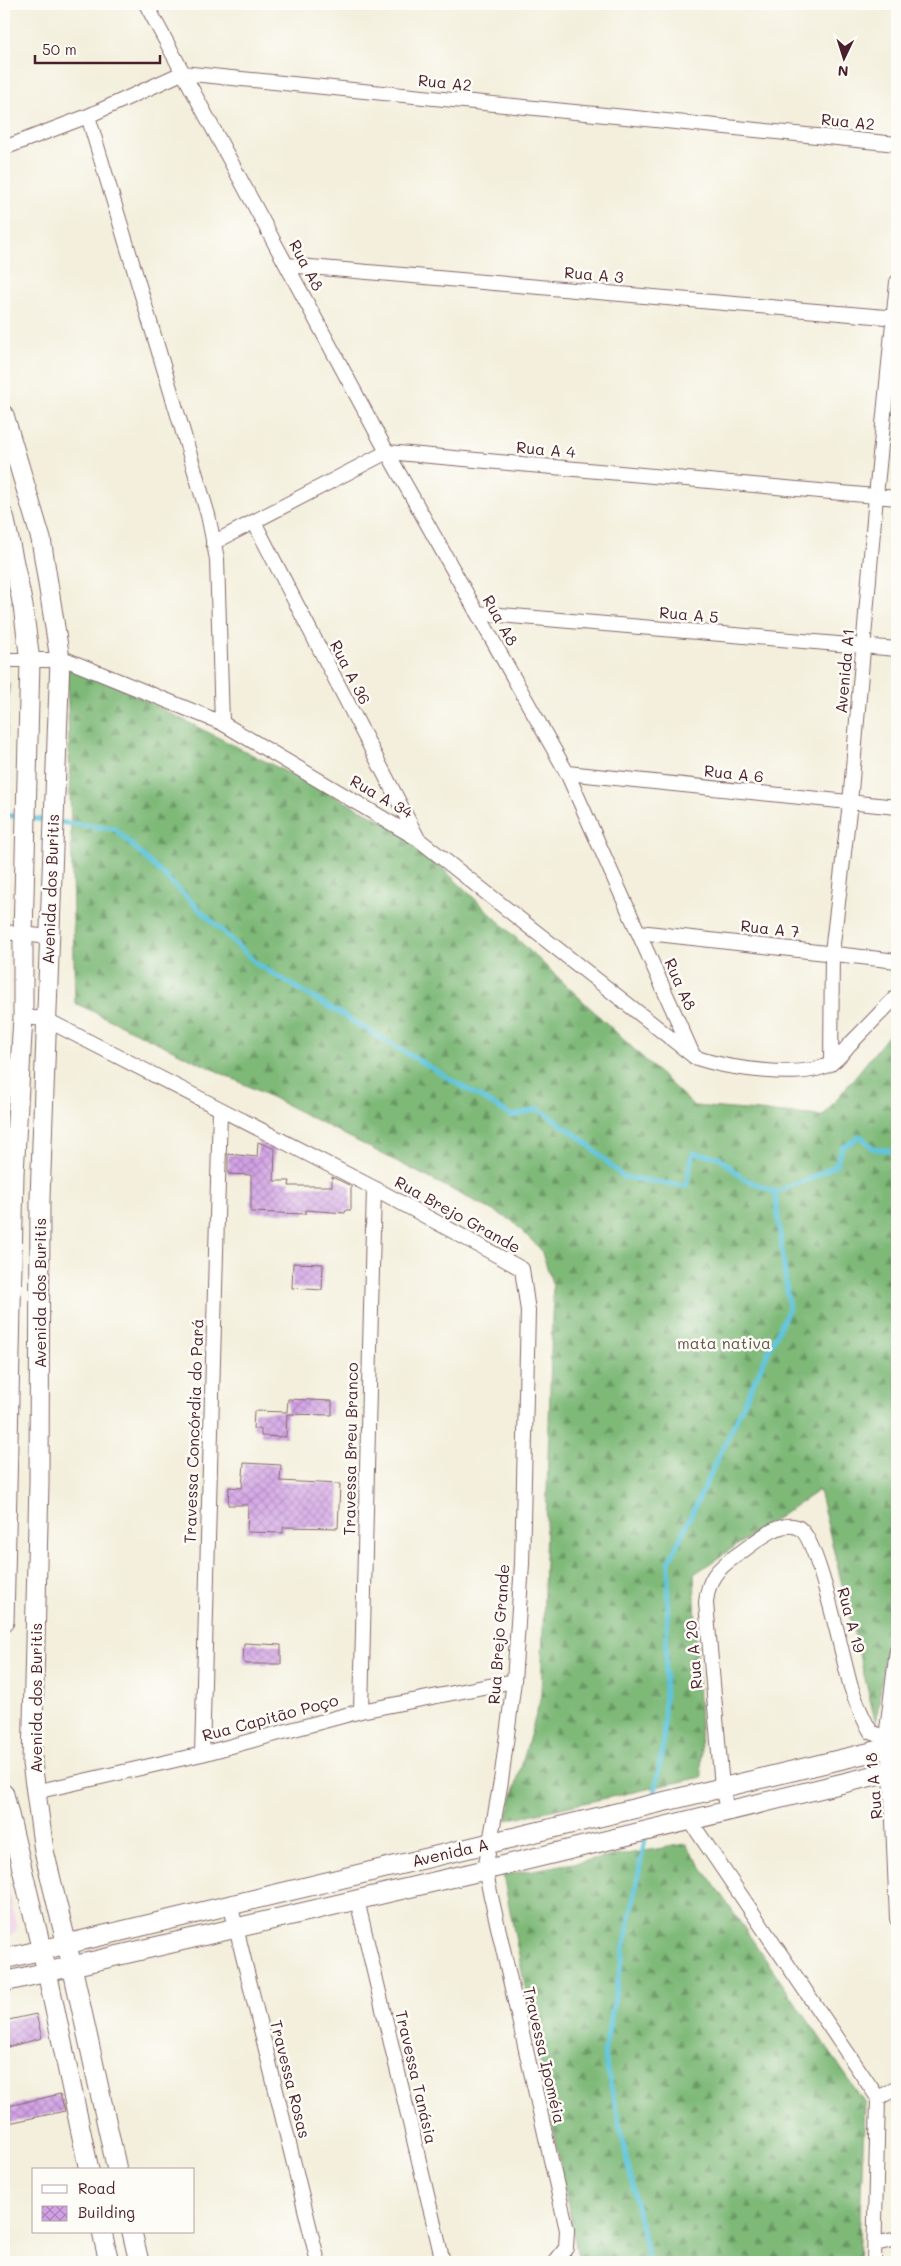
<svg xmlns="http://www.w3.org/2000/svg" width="901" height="2266" viewBox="0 0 901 2266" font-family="Mali,sans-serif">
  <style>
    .built { fill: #f0d0e5 }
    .forest { fill: url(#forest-firs); stroke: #646c52 }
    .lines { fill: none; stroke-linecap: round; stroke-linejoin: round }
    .stream { stroke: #5ec4db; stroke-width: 5 }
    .building { fill: url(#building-cross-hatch) }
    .street-casing { stroke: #856869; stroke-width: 16 }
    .secondary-casing { stroke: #856869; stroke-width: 21 }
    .street { stroke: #fff; stroke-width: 14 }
    .secondary { stroke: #fff; stroke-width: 19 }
    .labels { text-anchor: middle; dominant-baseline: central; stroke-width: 5; stroke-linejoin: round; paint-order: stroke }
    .street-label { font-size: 16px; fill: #4a1f2b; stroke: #fdfcf7 }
    .park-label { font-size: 16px; fill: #635748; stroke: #fdfcf7 }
  </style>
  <defs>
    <pattern id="forest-firs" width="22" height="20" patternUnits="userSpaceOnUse" patternTransform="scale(1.25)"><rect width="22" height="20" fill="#7eb978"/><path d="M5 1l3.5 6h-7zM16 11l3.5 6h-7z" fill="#699663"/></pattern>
    <pattern id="building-cross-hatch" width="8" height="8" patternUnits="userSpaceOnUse" patternTransform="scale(1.25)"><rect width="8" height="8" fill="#d1a1e5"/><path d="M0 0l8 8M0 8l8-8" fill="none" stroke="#ac83ba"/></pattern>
  </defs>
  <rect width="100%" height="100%" fill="#fdfcf7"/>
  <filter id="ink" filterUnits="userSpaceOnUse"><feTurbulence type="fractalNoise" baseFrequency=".02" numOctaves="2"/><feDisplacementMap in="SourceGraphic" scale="10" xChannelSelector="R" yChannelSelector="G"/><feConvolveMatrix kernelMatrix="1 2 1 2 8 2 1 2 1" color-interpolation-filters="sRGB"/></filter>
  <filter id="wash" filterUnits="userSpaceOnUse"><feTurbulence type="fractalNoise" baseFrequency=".0096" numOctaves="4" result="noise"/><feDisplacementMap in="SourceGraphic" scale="20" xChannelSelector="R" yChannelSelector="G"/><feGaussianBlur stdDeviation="1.12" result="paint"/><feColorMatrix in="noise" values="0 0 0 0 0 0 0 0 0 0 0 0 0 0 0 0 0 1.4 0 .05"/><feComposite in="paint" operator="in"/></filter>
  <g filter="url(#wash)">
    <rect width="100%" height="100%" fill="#f3efdc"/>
    <path class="built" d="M4,1865L17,1930L8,1939L4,1940Z"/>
    <path class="forest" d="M67,661L403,831L694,1106L823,1116L897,1025V1563L876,1724L819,1490L694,1574L702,1777L506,1820L541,1697L553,1286L541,1250L511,1220L271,1097L75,1003Z
      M9,683L4,797V684Z
      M686,1844L865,2103L858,2262H579L503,1875Z"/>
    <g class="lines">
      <path class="stream" d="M4,815L22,817
        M30,818L49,821
        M58,822L115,829L257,964L512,1116L539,1109L581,1138L623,1177L686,1186L693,1153L719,1157L742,1178L775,1192L810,1179L836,1165L842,1148L861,1136L873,1149L897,1151
        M653,1799L663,1748L669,1562L789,1308L775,1192
        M646,1834L604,2054L649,2262"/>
    </g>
    <g id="blocks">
      <path class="building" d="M258,1142L275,1149L274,1181H290L289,1186H332V1177L351,1186V1210H346L345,1213L306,1210L305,1214L251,1212V1175L228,1174V1154L257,1157Z
        M293,1263L323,1264L322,1290L292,1288Z
        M288,1399L332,1401V1415L287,1414L286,1437L261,1436V1429H253L254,1411L287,1412Z
        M244,1463L281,1465L280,1481L340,1484L338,1528L283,1527V1533L247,1532L248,1505H228L229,1487L242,1488Z
        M244,1643L281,1645V1664H247L243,1662Z
        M36,2014L42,2038L4,2048V2021Z
        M60,2094L65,2111L4,2124V2107Z"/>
    </g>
  </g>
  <g filter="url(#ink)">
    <use href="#blocks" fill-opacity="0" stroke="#856869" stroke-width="1"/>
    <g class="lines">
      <defs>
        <path id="street" d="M146,4L387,452L567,773L694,1057C725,1068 801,1080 830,1064C837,1061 844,1051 849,1045C865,1029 881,1012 897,996
          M88,116L208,515L217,559L222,723
          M4,148L88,116L182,73L897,144
          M287,265L897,318
          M254,522L417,837
          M213,543L387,452L897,498
          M477,613L897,649
          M4,660H67L222,723L418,839L692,1055
          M567,773L897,807
          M4,932L49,937
          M639,932L897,961
          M23,1017L45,1019L374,1188L522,1269L528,1311L522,1564L514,1681L501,1781L485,1870L567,2230L566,2248L555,2262
          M831,1064L832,952L850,803L876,496L897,282
          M897,1650L886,1738L891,1772L897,1919
          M361,1711L374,1188
          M202,1754L220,1110
          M35,1792L202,1754L361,1711L514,1681
          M727,1810L722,1787L706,1603C708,1578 717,1569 737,1555C752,1545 778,1520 797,1527C818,1533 843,1662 851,1687C856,1702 863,1719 871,1732L886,1738
          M689,1819L878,2098L874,2262
          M357,1900L443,2262
          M230,1903L318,2262
          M878,2098L897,2088
          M875,2244L897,2239"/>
        <path id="secondary" d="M4,415L41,539L60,659L40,1198L39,1483L32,1763L44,1851L72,1966L117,2170
          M4,516L23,606L30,661L23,935V1017L14,1173L4,1622
          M4,1794L47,1972L89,2170
          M4,1959L897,1746
          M4,1982L485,1870L897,1770
          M102,2232L109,2262
          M132,2232L139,2262"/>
      </defs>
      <use href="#street" class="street-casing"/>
      <use href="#secondary" class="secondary-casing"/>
      <use href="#street" class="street"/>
      <use href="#secondary" class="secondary"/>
    </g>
  </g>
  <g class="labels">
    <g class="street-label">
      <text transform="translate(445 82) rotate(6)">Rua A2</text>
      <text transform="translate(848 121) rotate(6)">Rua A2</text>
      <text transform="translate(307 265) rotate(62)">Rua A8</text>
      <text transform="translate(594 274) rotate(5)">Rua A 3</text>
      <text transform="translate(546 449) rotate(5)">Rua A 4</text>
      <text transform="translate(689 614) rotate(5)">Rua A 5</text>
      <text transform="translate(501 620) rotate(61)">Rua A8</text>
      <text transform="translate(844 671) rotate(-85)">Avenida A1</text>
      <text transform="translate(351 672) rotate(63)">Rua A 36</text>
      <text transform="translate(734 773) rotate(6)">Rua A 6</text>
      <text transform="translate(382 796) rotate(30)">Rua A 34</text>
      <text transform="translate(50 889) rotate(-88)">Avenida dos Buritis</text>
      <text transform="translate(770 928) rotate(6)">Rua A 7</text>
      <text transform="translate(681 984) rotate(66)">Rua A8</text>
      <text transform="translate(458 1214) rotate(29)">Rua Brejo Grande</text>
      <text transform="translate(39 1293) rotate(-90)">Avenida dos Buritis</text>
      <text transform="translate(193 1431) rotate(-88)">Travessa Concórdia do Pará</text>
      <text transform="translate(350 1449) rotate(-89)">Travessa Breu Branco</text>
      <text transform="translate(852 1620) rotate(75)">Rua A 19</text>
      <text transform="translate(498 1634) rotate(-86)">Rua Brejo Grande</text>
      <text transform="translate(693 1655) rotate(-95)">Rua A 20</text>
      <text transform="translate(35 1698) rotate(-90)">Avenida dos Buritis</text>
      <text transform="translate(270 1717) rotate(-15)">Rua Capitão Poço</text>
      <text transform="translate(873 1786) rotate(-95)">Rua A 18</text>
      <text transform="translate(450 1852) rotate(-13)">Avenida A</text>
      <text transform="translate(545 2055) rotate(77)">Travessa Ipoméia</text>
      <text transform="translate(417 2077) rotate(77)">Travessa Tanásia</text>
      <text transform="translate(291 2079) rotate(76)">Travessa Rosas</text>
    </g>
    <g class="park-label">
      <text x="724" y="1342">mata nativa</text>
    </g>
  </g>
  <rect width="901" height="2266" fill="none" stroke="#fdfcf7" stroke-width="20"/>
  <rect x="32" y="2168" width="162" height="65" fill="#fdfcf7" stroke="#b5a4a5"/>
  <rect x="42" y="2185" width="25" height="8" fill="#ffffff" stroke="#b5a4a5"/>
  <text x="78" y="2194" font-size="15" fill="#4a1f2b">Road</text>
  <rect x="42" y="2206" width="25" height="15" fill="url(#building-cross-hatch)" stroke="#b5a4a5"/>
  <text x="78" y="2218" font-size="15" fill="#4a1f2b">Building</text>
  <g transform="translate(844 58) rotate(184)" stroke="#fdfcf7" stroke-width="4" paint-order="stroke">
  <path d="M0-4L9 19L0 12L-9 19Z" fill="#4a1f2b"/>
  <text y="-8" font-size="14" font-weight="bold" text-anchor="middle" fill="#4a1f2b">N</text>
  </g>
  <path d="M35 55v8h125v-8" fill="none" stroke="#4a1f2b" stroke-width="2.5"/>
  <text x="42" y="55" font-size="15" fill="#4a1f2b" stroke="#fdfcf7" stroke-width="4" paint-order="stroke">50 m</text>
</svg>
